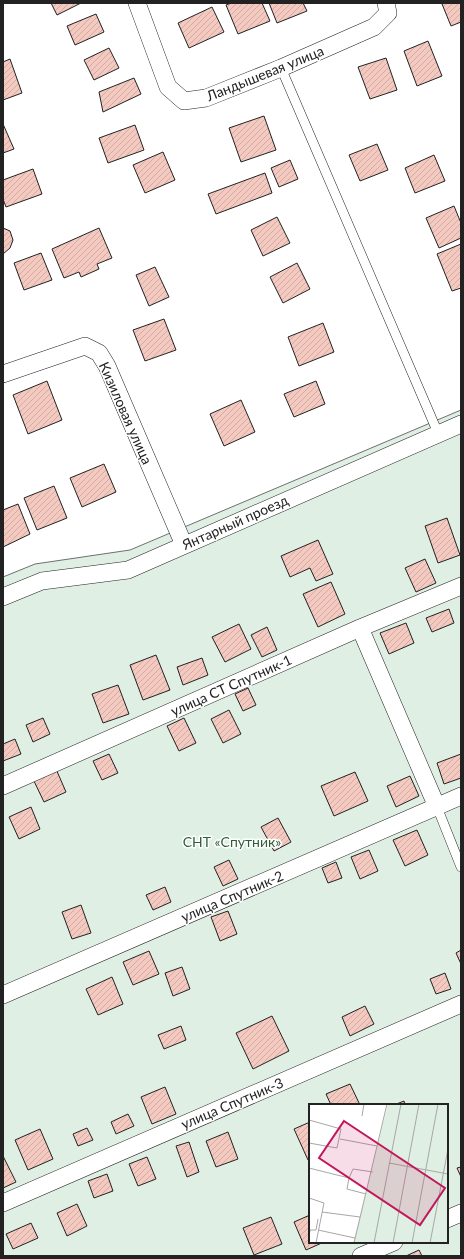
<svg xmlns="http://www.w3.org/2000/svg" width="464" height="1259" viewBox="0 0 464 1259" font-family="Lato,sans-serif">
  <style>
    .green { fill: #e0efe3; stroke: #6f6f6f; fill-rule: evenodd }
    .building { fill: url(#building-hatch); stroke: #222 }
    .lines { fill: none; stroke-linecap: round; stroke-linejoin: round }
    .lane-casing { stroke: #222; stroke-width: 10 }
    .street-casing { stroke: #222; stroke-width: 18 }
    .lane { stroke: #fff; stroke-width: 9 }
    .street { stroke: #fff; stroke-width: 17 }
    .labels { text-anchor: middle; dominant-baseline: central; stroke-width: 3; stroke-linejoin: round; paint-order: stroke }
    .street-label { font-size: 14px; fill: #222; stroke: #fff }
    .park-label { font-size: 14px; fill: #2f5e38; stroke: #fff }
    .inset-road { fill: none; stroke: #a7a7a7; stroke-width: 1 }
    .view { fill: #c2185b; fill-opacity: 0.15; stroke: #c2185b; stroke-width: 2 }
    .inset-edge { fill: none; stroke: #222; stroke-width: 2 }
  </style>
  <defs>
    <pattern id="building-hatch" width="6" height="6" patternUnits="userSpaceOnUse"><rect width="6" height="6" fill="#f3c9c0"/><path d="M-1 1l2-2M0 6l6-6M5 7l2-2" fill="none" stroke="#d0aca5"/></pattern>
  </defs>
  <rect width="100%" height="100%" fill="#fff"/>
  <path class="green" d="M461,410V1256H3V577L35,564L130,550ZM310,1105H447V1242H310Z"/>
  <path class="building" d="M51,3H81L57,15Z
    M231,3H262L270,21L238,34L226,5Z
    M269,3H303L307,11L277,23Z
    M444,3H461V22L451,26L442,4Z
    M212,7L224,32L189,48L178,23Z
    M96,14L104,32L75,45L67,26Z
    M428,41L442,76L417,86L404,51Z
    M109,48L119,68L94,80L84,60Z
    M386,58L397,90L370,99L358,67Z
    M10,59L22,93L3,100V62Z
    M134,78L141,94L103,112L99,92Z
    M264,116L276,150L241,162L229,128Z
    M3,124L14,149L3,153Z
    M135,125L144,150L108,163L99,138Z
    M377,144L388,170L360,181L349,155Z
    M163,152L175,180L145,193L133,165Z
    M434,155L445,181L415,193L405,168Z
    M290,160L298,179L279,187L271,168Z
    M33,169L42,194L6,207L3,199V180Z
    M265,173L272,193L216,214L208,194Z
    M454,206L461,223V238L439,248L426,218Z
    M277,217L290,243L263,256L251,230Z
    M3,228L10,231L13,240L10,248L3,254Z
    M99,228L112,258L97,264L99,269L81,277L79,272L64,278L52,249Z
    M461,244V288L452,291L437,254Z
    M41,253L52,280L24,290L14,263Z
    M297,263L310,289L283,303L270,277Z
    M155,267L169,297L149,306L136,275Z
    M164,319L176,350L145,361L133,330Z
    M323,323L334,352L299,366L288,337Z
    M47,381L62,420L28,434L13,395Z
    M316,381L325,404L294,417L284,394Z
    M241,400L255,432L224,446L210,414Z
    M104,464L116,492L82,507L70,478Z
    M54,486L67,518L37,530L24,498Z
    M18,504L30,534L3,547V510Z
    M447,518L460,555L438,563L425,526Z
    M318,540L333,574L316,581L310,568L290,577L281,556Z
    M425,559L436,583L416,592L405,568Z
    M331,582L345,614L318,627L303,594Z
    M449,609L454,623L432,632L426,618Z
    M406,623L414,643L389,654L380,633Z
    M239,624L251,649L225,662L212,637Z
    M267,627L277,650L262,657L251,635Z
    M156,655L170,690L143,700L130,665Z
    M202,658L208,675L183,685L177,667Z
    M118,685L129,714L103,723L92,694Z
    M248,688L256,705L243,711L235,694Z
    M229,710L241,734L223,743L211,719Z
    M43,718L50,734L33,742L26,725Z
    M184,718L196,743L179,751L167,726Z
    M15,739L21,754L3,761V744Z
    M109,754L118,773L102,780L93,761Z
    M461,754V778L444,784L437,763Z
    M56,769L66,792L44,802L33,779Z
    M355,772L368,801L334,816L321,786Z
    M410,776L419,796L396,807L387,786Z
    M31,807L40,829L19,839L9,817Z
    M278,818L291,842L274,851L261,827Z
    M417,830L428,855L405,866L393,840Z
    M369,850L378,871L360,879L351,857Z
    M229,860L238,879L223,886L214,867Z
    M336,862L342,878L328,883L322,868Z
    M165,887L171,902L153,910L146,895Z
    M81,905L91,933L72,939L62,912Z
    M228,911L237,934L220,941L211,917Z
    M461,950V964L456,953Z
    M149,951L159,974L133,985L123,962Z
    M182,967L190,989L173,996L165,973Z
    M445,973L451,989L436,994L430,979Z
    M112,977L123,1004L98,1015L86,989Z
    M365,1006L374,1024L350,1036L342,1017Z
    M272,1016L289,1051L253,1069L236,1033Z
    M181,1026L186,1040L164,1049L158,1035Z
    M350,1084L360,1105H331L326,1094Z
    M165,1087L176,1114L152,1124L141,1097Z
    M404,1101L405,1105H394Z
    M128,1114L134,1126L116,1134L111,1122Z
    M310,1122V1159L308,1160L294,1129Z
    M87,1128L93,1140L78,1146L73,1134Z
    M40,1129L53,1159L28,1170L15,1140Z
    M228,1132L238,1159L216,1167L206,1141Z
    M189,1142L199,1172L187,1177L176,1146Z
    M3,1156L16,1182L3,1188Z
    M147,1157L156,1179L138,1186L129,1164Z
    M461,1167V1177L457,1168Z
    M107,1174L113,1191L94,1198L88,1181Z
    M77,1204L87,1226L67,1236L57,1213Z
    M310,1215V1242H324L306,1250L294,1222Z
    M271,1217L282,1244L254,1255L243,1228Z
    M31,1223L38,1238L13,1249L6,1234Z
    M419,1250L422,1256H406Z"/>
  <g class="lines">
    <defs>
      <path id="lane" d="M281,68L438,433
        M437,807L461,867"/>
      <path id="street" d="M137,3L168,87L184,101L206,98L281,68L374,27L388,13L386,3
        M3,374L85,346L99,353L107,366L184,545
        M3,597L42,581L128,570L461,424
        M360,628L437,807
        M3,786L360,628L461,586
        M3,995L461,796
        M3,1203L461,1004
        M447,1219L461,1213
        M361,1256L394,1242"/>
    </defs>
    <use href="#lane" class="lane-casing"/>
    <use href="#street" class="street-casing"/>
    <use href="#lane" class="lane"/>
    <use href="#street" class="street"/>
  </g>
  <g class="labels">
    <g class="street-label">
      <text transform="translate(265 73) rotate(-22)">Ландышевая улица</text>
      <text transform="translate(126 413) rotate(66)">Кизиловая улица</text>
      <text transform="translate(235 522) rotate(-24)">Янтарный проезд</text>
      <text transform="translate(231 685) rotate(-24)">улица СТ Спутник-1</text>
      <text transform="translate(232 896) rotate(-23)">улица Спутник-2</text>
      <text transform="translate(232 1103) rotate(-23)">улица Спутник-3</text>
    </g>
    <g class="park-label">
      <text x="232" y="841">СНТ «Спутник»</text>
    </g>
  </g>
  <g transform="translate(309 1104)">
    <rect width="139" height="139" fill="#fff"/>
    <path d="M79,0H139V139H44Z" fill="#e0efe3"/>
    <path class="inset-road" d="M53,12L55,0M0,16L32,25L28,44L0,39M31,35L68,42M80,59L139,70M0,64L40,74L44,65L64,68M40,74L38,85L57,90M0,94L15,99L7,139M13,108L51,113M9,126L46,134M0,134L1,126H7L9,115M45,139L78,0M65,139L92,0M84,139L110,0M103,139L129,0M121,139L139,45"/>
    <path class="view" d="M35,17L136,84L111,121L10,54Z"/>
    <rect width="139" height="139" class="inset-edge"/>
  </g>
  <rect width="464" height="1259" fill="none" stroke="#222222" stroke-width="8"/>
</svg>
